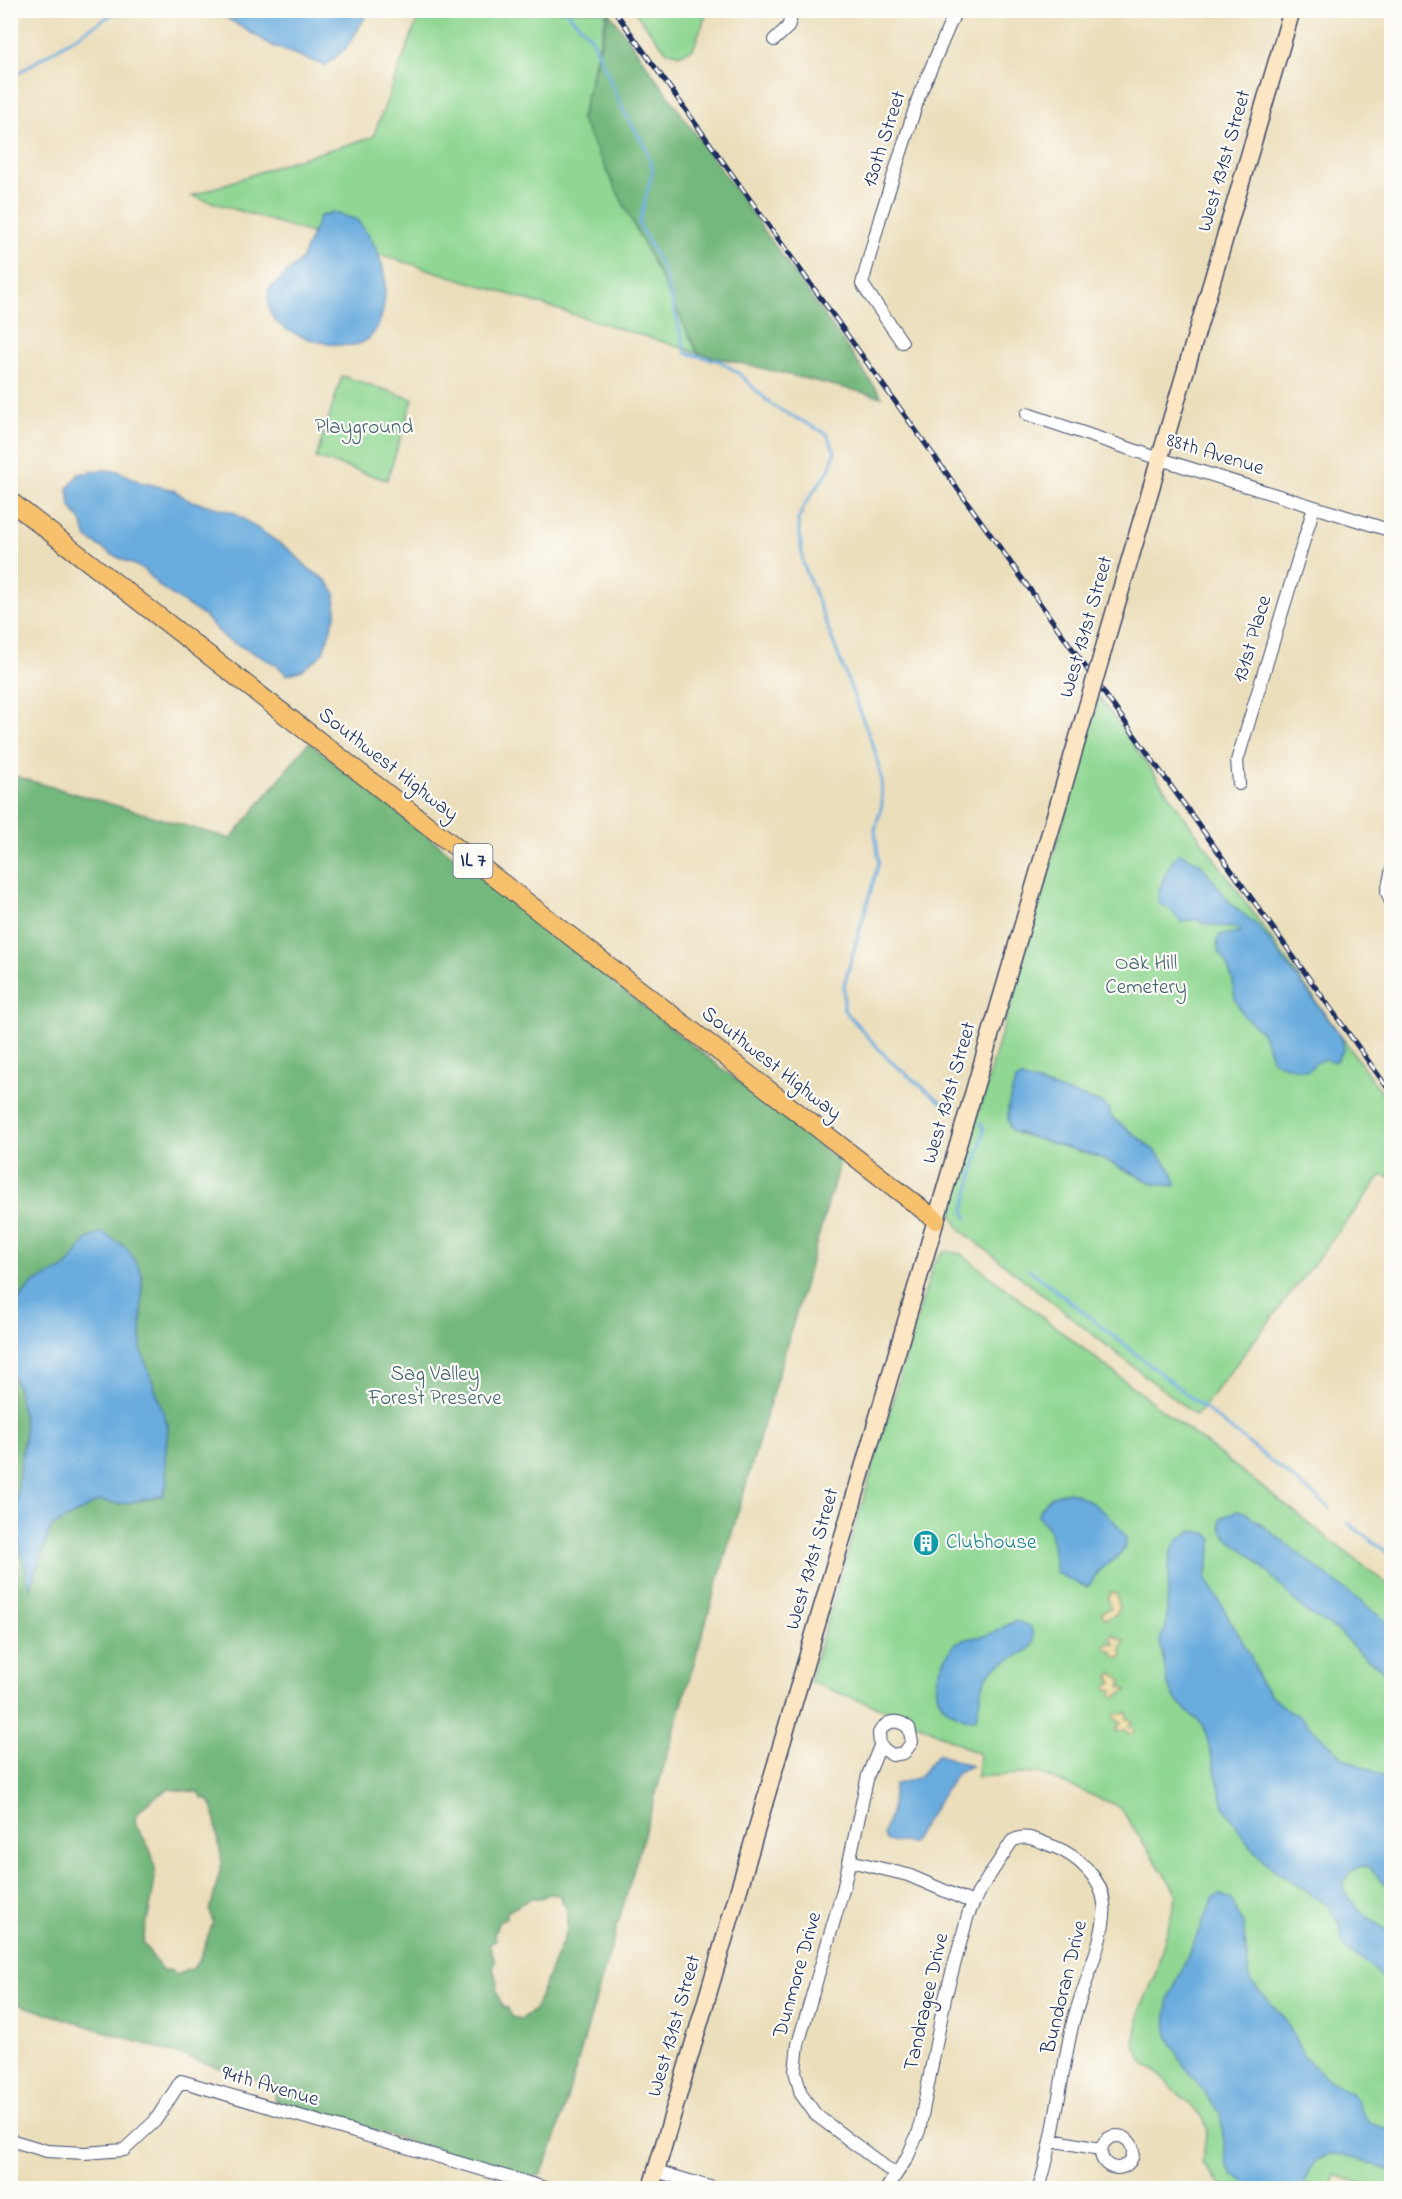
<svg xmlns="http://www.w3.org/2000/svg" width="1402" height="2199" viewBox="0 0 1402 2199" font-family="'Indie Flower',sans-serif">
  <style>
    .green { fill: #8fd792; stroke: #558378; stroke-width: 1.5; fill-rule: evenodd }
    .forest { fill: #73b87c; stroke: #47746d; stroke-width: 1.5; fill-rule: evenodd }
    .sand { fill: #eeda9e; stroke: #84847e; stroke-width: 1.5 }
    .water { fill: #69acde; stroke: #426e9e; stroke-width: 1.5 }
    .lines { fill: none; stroke-linecap: round; stroke-linejoin: round }
    .stream { stroke: #69acde; stroke-width: 3 }
    .street-casing { stroke: #3a496c; stroke-width: 14 }
    .secondary-casing { stroke: #3a496c; stroke-width: 19 }
    .primary-casing { stroke: #3a496c; stroke-width: 20 }
    .street { stroke: #fff; stroke-width: 12 }
    .secondary { stroke: #fce6c4; stroke-width: 16 }
    .primary { stroke: #f7c06c; stroke-width: 18 }
    .rail-casing { stroke: #1b2f5e; stroke-width: 5 }
    .rail { stroke: #fdfcf7; stroke-width: 3; stroke-dasharray: 9; stroke-linecap: butt }
    .secondary-bridge-casing { stroke: #3a496c; stroke-width: 19; stroke-linecap: butt }
    .secondary-bridge { stroke: #fce6c4; stroke-width: 16 }
    .labels { text-anchor: middle; dominant-baseline: central; stroke-width: 4.5; stroke-linejoin: round; paint-order: stroke }
    .shield { fill: #fdfcf7; stroke: #5f6c8c; stroke-width: 1.5 }
    .shield-label { font-size: 20px; font-weight: bold; fill: #1b2f5e }
    .street-label { font-size: 21px; fill: #1b2f5e; stroke: #fdfcf7 }
    .park-label { font-size: 21px; fill: #3e616e; stroke: #fdfcf7 }
    .culture-label { font-size: 21px; fill: #0d838f; stroke: #fdfcf7; text-anchor: start }
  </style>
  <rect width="100%" height="100%" fill="#fdfcf7"/>
  <filter id="ink" filterUnits="userSpaceOnUse"><feTurbulence type="fractalNoise" baseFrequency=".0167" numOctaves="2"/><feDisplacementMap in="SourceGraphic" scale="12" xChannelSelector="R" yChannelSelector="G"/><feConvolveMatrix kernelMatrix="1 2 1 2 8 2 1 2 1" color-interpolation-filters="sRGB"/></filter>
  <filter id="wash" filterUnits="userSpaceOnUse"><feTurbulence type="fractalNoise" baseFrequency=".008" numOctaves="4" result="noise"/><feDisplacementMap in="SourceGraphic" scale="24" xChannelSelector="R" yChannelSelector="G"/><feGaussianBlur stdDeviation="1.35" result="paint"/><feColorMatrix in="noise" values="0 0 0 0 0 0 0 0 0 0 0 0 0 0 0 0 0 1.4 0 .05"/><feComposite in="paint" operator="in"/></filter>
  <g filter="url(#wash)">
    <rect width="100%" height="100%" fill="#ebdebb"/>
    <path class="green" d="M708,10L693,49L678,55L675,52H667L634,11Z
      M421,11H607L581,119L698,353L192,196L285,163L373,137Z
      M342,376L413,399L387,480L316,458Z
      M1099,697L1391,1106V1178L1382,1175L1196,1416L961,1230L954,1219L951,1208ZM1021,1078L1101,1103L1111,1117L1149,1146L1170,1171L1155,1184L1099,1157L1015,1133L1010,1100Z
      M946,1251L961,1254L1391,1587V2188H1376L1335,2175L1331,2188H1224L1202,2163L1207,2129L1204,2118L1155,2071L1144,2064L1134,2044L1141,2008L1155,1976L1177,1894L1120,1807L1039,1773L977,1777L979,1754L905,1717L809,1682L933,1265L941,1253Z"/>
    <path class="forest" d="M609,12L882,397L698,353L581,119Z
      M309,742L840,1162L554,2143L541,2175L528,2177L274,2100L278,2086L11,2002L10,1370L18,1389L25,1429L19,1475L23,1551L31,1586L51,1527L99,1501L120,1504L163,1496L167,1482L165,1460L168,1426L141,1349L142,1274L102,1232L86,1240L68,1266L33,1283L11,1309V775L231,839ZM168,1789L198,1792L202,1798L209,1800L213,1808L222,1863L210,1911L213,1923L199,1961L191,1969L176,1975L170,1970L162,1971L143,1942C146,1922 156,1889 155,1869C150,1823 106,1827 168,1789ZM549,1894L559,1895L567,1910V1930L534,2011L521,2019L512,2017L507,2007L503,2008L496,1991L497,1983L493,1968L495,1961L489,1945L496,1939L494,1934L499,1921L507,1917V1912L531,1898H541Z"/>
    <path class="sand" d="M1111,1592L1117,1594L1119,1609L1116,1614L1106,1619L1101,1613L1111,1608L1107,1599Z
      M1112,1634L1125,1641L1121,1648L1123,1655L1120,1658H1115L1113,1652L1105,1648L1107,1643L1115,1644L1110,1638Z
      M1113,1673L1122,1680L1120,1687L1127,1690L1114,1698L1111,1695L1113,1690H1108L1107,1686L1113,1682L1109,1677Z
      M1127,1713V1719L1133,1721L1129,1726L1135,1730L1131,1735L1125,1730L1117,1732L1116,1729L1121,1723L1114,1718L1115,1714Z"/>
    <path class="water" d="M215,11H369L347,47L325,66L273,46Z
      M333,212L357,220C381,249 391,277 382,314C379,325 374,338 361,343C341,351 282,336 272,316C267,307 268,298 269,289L301,260L320,216Z
      M104,470L118,471L140,482L174,490L188,500L233,512L291,551L308,568L327,581L335,593L336,613L323,652L318,658L302,670L287,675L277,665L226,639L205,617L160,587L145,570L111,554L87,538L81,521L70,506L68,488L79,474Z
      M1179,853L1200,863L1231,904L1259,927L1342,1038L1344,1049L1335,1062L1324,1059L1315,1063L1308,1071C1297,1067 1284,1068 1273,1060L1262,1032L1244,1016L1235,999L1233,981L1225,960L1219,952L1217,941L1220,935L1240,932L1241,929L1205,924L1196,919L1181,922L1170,909L1158,903C1156,892 1171,859 1179,853Z
      M1021,1078L1101,1103L1109,1109L1111,1117C1131,1133 1174,1158 1176,1186L1155,1184L1099,1157L1012,1131C1003,1117 1010,1095 1016,1080Z
      M102,1232L128,1249L142,1274L141,1349L168,1426L165,1460L167,1482L163,1496L120,1504L99,1501L51,1527L30,1587L14,1522L25,1429L18,1389L11,1370V1309L33,1283L68,1266L86,1240Z
      M1068,1492C1082,1492 1128,1527 1126,1542C1123,1557 1106,1563 1097,1573C1093,1578 1093,1584 1086,1587L1056,1573L1050,1531L1038,1516C1041,1502 1054,1493 1068,1492Z
      M1237,1510L1246,1513L1391,1625V1676L1361,1654L1337,1630L1305,1611L1253,1557L1226,1537L1221,1527V1519Z
      M1191,1531L1206,1533L1213,1539L1206,1579L1250,1654L1261,1684L1279,1704L1299,1716L1345,1759L1380,1774L1391,1782V1889L1369,1868L1362,1866C1356,1867 1351,1871 1347,1876C1332,1898 1379,1923 1391,1935V2018L1386,1982L1369,1964L1344,1948L1339,1923L1328,1906L1272,1868L1248,1843L1224,1806L1204,1726L1179,1704L1168,1686L1160,1640L1166,1627L1170,1556L1176,1542Z
      M1016,1621L1030,1626C1046,1656 1005,1655 990,1672C980,1684 980,1704 976,1718C969,1721 961,1717 954,1713C925,1698 938,1668 952,1647C960,1637 976,1638 987,1635C997,1632 1006,1625 1016,1621Z
      M938,1754L971,1766L957,1772L912,1843L887,1841L883,1834L891,1814L894,1785L919,1777Z
      M1221,1895L1231,1899L1243,1925L1250,1981L1285,2019L1304,2057L1329,2080L1353,2094L1369,2123L1391,2130V2171C1358,2160 1313,2132 1304,2188H1253L1232,2174L1227,2165L1220,2113L1183,2064L1168,2035L1166,2017L1169,1999L1214,1897Z"/>
    <g class="lines">
      <path class="stream" d="M565,10L592,38L622,108L646,148L653,169L639,224L664,271L686,353L720,361L738,373L773,406L827,434L835,452L829,470L805,504L798,520L803,563L875,751L881,777L882,804L875,830L879,862L844,985V1010L890,1061L951,1110
        M10,78L119,10
        M968,1218L964,1212C969,1184 979,1157 984,1129L981,1124
        M1029,1269L1330,1508
        M1348,1523L1392,1556"/>
    </g>
  </g>
  <g filter="url(#ink)">
    <g class="lines">
      <defs>
        <path id="street" d="M774,40L788,27L793,10
          M902,342L862,284L880,218L919,96L956,10
          M1027,414L1160,459L1392,531
          M1239,784L1237,761L1314,507
          M1392,869L1387,892L1392,905
          M880,1746L892,1755L904,1753L912,1742L909,1728C898,1718 886,1720 879,1733L880,1746L868,1775L843,1890L798,2044L795,2071L801,2094L816,2115L896,2175
          M850,1861L908,1875L973,1903
          M1101 2152a16 16 0 1 1 32 0a16 16 0 1 1-32 0Z
          M10,2140L47,2151L85,2153L124,2150L155,2121L181,2081L545,2188
          M1051,2140L1100,2149
          M656,2171L713,2188
          M887,2188L907,2158L919,2131L945,1998L968,1915L978,1893L1012,1841C1026,1832 1040,1842 1055,1847C1077,1856 1101,1877 1104,1903C1108,1932 1081,1991 1073,2022C1060,2077 1056,2134 1039,2188"/>
        <path id="secondary" d="M1107,637L1292,10
          M651,2188L1084,717"/>
        <path id="primary" d="M10,501L936,1220"/>
      </defs>
      <use href="#street" class="street-casing"/>
      <use href="#secondary" class="secondary-casing"/>
      <use href="#primary" class="primary-casing"/>
      <use href="#street" class="street"/>
      <use href="#secondary" class="secondary"/>
      <use href="#primary" class="primary"/>
      <defs>
        <path id="rail" d="M614,10L1392,1094"/>
      </defs>
      <use href="#rail" class="rail-casing"/>
      <use href="#rail" class="rail"/>
      <defs>
        <path id="secondary-bridge" d="M1084,717L1107,637"/>
      </defs>
      <use href="#secondary-bridge" class="secondary-bridge-casing"/>
      <use href="#secondary-bridge" class="secondary-bridge"/>
    </g>
  </g>
  <defs>
    <symbol id="building-disc" viewBox="-11 -11 22 22"><circle r="9.5" fill="#0f9aa8" stroke="#fdfcf7"/><path d="M-4-6H4V6H1V3H-1V6H-4ZM-2.5-4.3h1.7v1.8h-1.7ZM.8-4.3h1.7v1.8H.8ZM-2.5-1h1.7V.8h-1.7ZM.8-1h1.7V.8H.8Z" fill="#fff"/></symbol>
  </defs>
  <g fill-rule="evenodd">
    <use href="#building-disc" x="911" y="1528" width="30" height="30"/>
  </g>
  <g class="labels">
    <rect class="shield" x="453.5" y="844" width="39" height="34" rx="4.5"/>
    <g class="shield-label">
      <text x="473" y="861">IL 7</text>
    </g>
    <g class="street-label">
      <text transform="translate(885 139) rotate(-72)">130th Street</text>
      <text transform="translate(1225 161) rotate(-74)">West 131st Street</text>
      <text transform="translate(1215 455) rotate(17)">88th Avenue</text>
      <text transform="translate(1087 627) rotate(-74)">West 131st Street</text>
      <text transform="translate(1253 639) rotate(-73)">131st Place</text>
      <text transform="translate(388 765) rotate(38)">Southwest Highway</text>
      <text transform="translate(771 1064) rotate(38)">Southwest Highway</text>
      <text transform="translate(950 1093) rotate(-74)">West 131st Street</text>
      <text transform="translate(813 1559) rotate(-74)">West 131st Street</text>
      <text transform="translate(798 1975) rotate(-74)">Dunmore Drive</text>
      <text transform="translate(1065 1987) rotate(-76)">Bundoran Drive</text>
      <text transform="translate(927 2002) rotate(-77)">Tandragee Drive</text>
      <text transform="translate(675 2026) rotate(-74)">West 131st Street</text>
      <text transform="translate(270 2087) rotate(16)">94th Avenue</text>
    </g>
    <g class="park-label">
      <text x="364" y="428">Playground</text>
      <text x="1146" y="964">Oak Hill<tspan x="1146" dy="24">Cemetery</tspan></text>
      <text x="435" y="1375">Sag Valley<tspan x="435" dy="24">Forest Preserve</tspan></text>
    </g>
    <g class="culture-label">
      <text x="946" y="1543">Clubhouse</text>
    </g>
  </g>
  <rect width="1402" height="2199" fill="none" stroke="#fdfcf7" stroke-width="36"/>
</svg>
